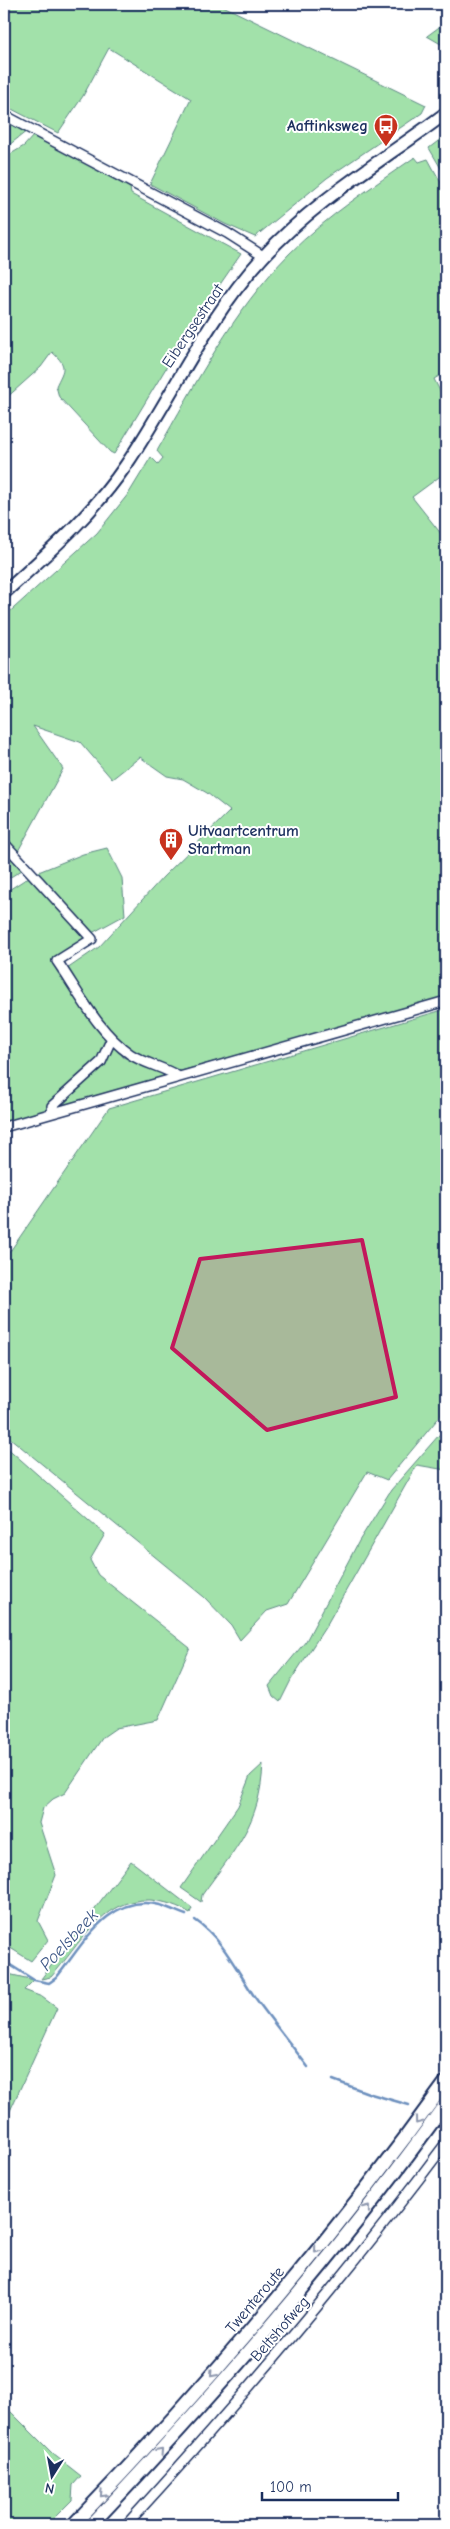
<svg xmlns="http://www.w3.org/2000/svg" width="450" height="2529" viewBox="0 0 450 2529" font-family="'Comic Neue',sans-serif">
  <style>
    .green { fill: #a2e1aa; stroke: #5e8884 }
    .lines { fill: none; stroke-linecap: round; stroke-linejoin: round }
    .stream { stroke: #6d90be; stroke-width: 2.5 }
    .minor-casing { stroke: #1b2f5e; stroke-width: 12 }
    .major-casing { stroke: #1b2f5e; stroke-width: 15 }
    .highway-casing { stroke: #1b2f5e; stroke-width: 16 }
    .minor { stroke: #fff; stroke-width: 9 }
    .major { stroke: #fff; stroke-width: 11 }
    .highway { stroke: #fff; stroke-width: 12 }
    .oneway { stroke: #8d97ae }
    .marked { fill: #c2185b; fill-opacity: 0.2; stroke: #c2185b; stroke-width: 4; stroke-linejoin: round }
    .labels { text-anchor: middle; dominant-baseline: central; stroke-width: 4; stroke-linejoin: round; paint-order: stroke }
    .poi-label { font-size: 16px; font-weight: bold; fill: #1b2f5e; stroke: #fff; text-anchor: end }
    .street-label { font-size: 16px; fill: #1b2f5e; stroke: #fff }
    .water-label { font-size: 18px; font-style: italic; fill: #3d5786; stroke: #fff }
  </style>
  <rect width="100%" height="100%" fill="#fff"/>
  <filter id="ink" filterUnits="userSpaceOnUse"><feTurbulence type="fractalNoise" baseFrequency=".02" numOctaves="2"/><feDisplacementMap in="SourceGraphic" scale="10" xChannelSelector="R" yChannelSelector="G"/><feConvolveMatrix kernelMatrix="1 2 1 2 8 2 1 2 1" color-interpolation-filters="sRGB"/></filter>
  <g filter="url(#ink)">
    <path class="green" d="M4,4H219L426,105L422,113L327,178L255,237L225,224L150,184L191,99L109,48L83,96L58,133L4,105Z
      M446,22V47L427,36Z
      M4,119L27,131L4,149Z
      M34,135L130,188L131,194L241,254L192,325L114,454L110,452L59,397L56,386C63,370 69,367 52,352L41,367L4,400V158L24,146Z
      M446,135V177L429,148Z
      M415,157L419,162L428,159L446,192V372L434,379L446,403V472L412,497L446,540V997L181,1071L134,1052L117,1040L67,969L99,947L163,877L230,811L207,793L183,779L167,776L140,757L112,779L80,742L33,726L63,769L17,853L4,838V617L97,533L129,493L151,457L158,464L163,458L157,451C196,383 233,311 289,254C327,216 372,187 415,157Z
      M107,848L122,878L125,915L92,933L36,873L83,854Z
      M4,850L22,870L4,881Z
      M29,877L86,939L53,961L106,1037L104,1049L98,1058L51,1109L4,1123V893Z
      M446,1009V1409L387,1480L367,1472L288,1604L267,1611L240,1640L231,1625L204,1597L4,1433V1260L109,1108Z
      M115,1044L123,1057L168,1075L63,1105L105,1063Z
      M446,1427V1470L417,1465L326,1626L291,1680L280,1702L273,1696L269,1686L306,1641L359,1541L391,1490Z
      M4,1445L105,1534L90,1560L98,1575L190,1648L158,1720L116,1728L103,1737L65,1793L53,1799L43,1808L39,1823L56,1875L38,1921L48,1940L31,1961L4,1944Z
      M263,1764C260,1825 236,1847 202,1895L201,1902L181,1888L238,1806L250,1776Z
      M131,1861L192,1908L190,1913C179,1906 164,1901 150,1900C101,1898 80,1945 51,1977L41,1979Z
      M4,1973L34,1980L24,1990L42,1997L57,2008L4,2124Z
      M4,2405L53,2454L81,2476L73,2485L72,2500L47,2525H4Z"/>
    <g class="lines">
      <path class="stream" d="M195,1920C222,1938 236,1969 254,1996C271,2020 290,2043 308,2067
        M4,1961L34,1980L49,1983L56,1978C83,1945 109,1892 160,1905C169,1908 178,1912 186,1915
        M333,2080L371,2094L409,2105"/>
      <defs>
        <path id="minor" d="M4,115L227,233L263,256
          M4,843L92,939L57,961C79,993 98,1032 130,1054C145,1064 164,1067 179,1077
          M53,1113L52,1106L101,1062L111,1040
          M4,1127L446,1001
          M126,2525C238,2403 346,2277 446,2143"/>
        <path id="major" d="M4,593C48,553 92,515 126,465C173,396 205,320 263,257C315,200 385,159 446,113"/>
        <path id="highway" d="M73,2525C207,2386 333,2239 446,2082
          M91,2525C217,2392 339,2253 446,2103"/>
      </defs>
      <use href="#minor" class="minor-casing"/>
      <use href="#major" class="major-casing"/>
      <use href="#highway" class="highway-casing"/>
      <use href="#minor" class="minor"/>
      <use href="#major" class="major"/>
      <use href="#highway" class="highway"/>
    </g>
    <defs><path id="oneway-chevron" d="M-2-3.5L2.5 0L-2 3.5" fill="none" stroke-width="1.6" stroke-linecap="round" stroke-linejoin="round" transform="scale(1.25)"/></defs>
    <g class="oneway">
      <use href="#oneway-chevron" transform="translate(418 2121) rotate(127)"/>
      <use href="#oneway-chevron" transform="translate(367 2208) rotate(-52)"/>
      <use href="#oneway-chevron" transform="translate(317 2250) rotate(129)"/>
      <use href="#oneway-chevron" transform="translate(213 2374) rotate(132)"/>
      <use href="#oneway-chevron" transform="translate(160 2451) rotate(-48)"/>
      <use href="#oneway-chevron" transform="translate(103 2494) rotate(134)"/>
    </g>
  </g>
  <path class="marked" d="M362,1240L396,1397L267,1430L172,1348L200,1259Z"/>
  <defs>
    <symbol id="bus-pin" viewBox="-11 -11 22 30"><path d="M0 17L-7.5 6A9.5 9.5 0 1 1 7.5 6Z" fill="#c8321e" stroke="#fff"/><path d="M-5-6H5V4H4V6H2V4H-2V6H-4V4H-5ZM-3.5-4V0h7V-4ZM-3.5 1.2v1.5H-2V1.2ZM2 1.2v1.5H3.5V1.2Z" fill="#fff"/></symbol>
    <symbol id="building-pin" viewBox="-11 -11 22 30"><path d="M0 17L-7.5 6A9.5 9.5 0 1 1 7.5 6Z" fill="#c8321e" stroke="#fff"/><path d="M-4-6H4V6H1V3H-1V6H-4ZM-2.5-4.3h1.7v1.8h-1.7ZM.8-4.3h1.7v1.8H.8ZM-2.5-1h1.7V.8h-1.7ZM.8-1h1.7V.8H.8Z" fill="#fff"/></symbol>
  </defs>
  <g fill-rule="evenodd">
    <use href="#bus-pin" x="372" y="112" width="28" height="38"/>
    <use href="#building-pin" x="157" y="826" width="28" height="38"/>
  </g>
  <g class="labels">
    <g class="poi-label">
      <text x="368" y="126">Aaftinksweg</text>
      <text x="188" y="831" text-anchor="start">Uitvaartcentrum<tspan x="188" dy="18">Startman</tspan></text>
    </g>
    <g class="street-label">
      <text transform="translate(193 326) rotate(-56)">Eibergsestraat</text>
      <text transform="translate(255 2300) rotate(-50)">Twenteroute</text>
      <text transform="translate(280 2329) rotate(-49)">Beltshofweg</text>
    </g>
    <g class="water-label">
      <text transform="translate(69 1940) rotate(-47)">Poelsbeek</text>
    </g>
  </g>
  <rect width="450" height="2529" fill="none" stroke="#fff" stroke-width="20"/>
  <rect x="10" y="10" width="430" height="2509" fill="none" stroke="#1b2f5e" stroke-width="2" filter="url(#ink)"/>
  <g transform="translate(52 2476) rotate(191)" stroke="#ffffff" stroke-width="4" paint-order="stroke">
  <path d="M0-4L9 19L0 12L-9 19Z" fill="#1b2f5e"/>
  <text y="-8" font-size="14" font-weight="bold" text-anchor="middle" fill="#1b2f5e">N</text>
  </g>
  <path d="M262 2492v8h136v-8" fill="none" stroke="#1b2f5e" stroke-width="2.5"/>
  <text x="270" y="2492" font-size="15" fill="#1b2f5e" stroke="#ffffff" stroke-width="4" paint-order="stroke">100 m</text>
</svg>
